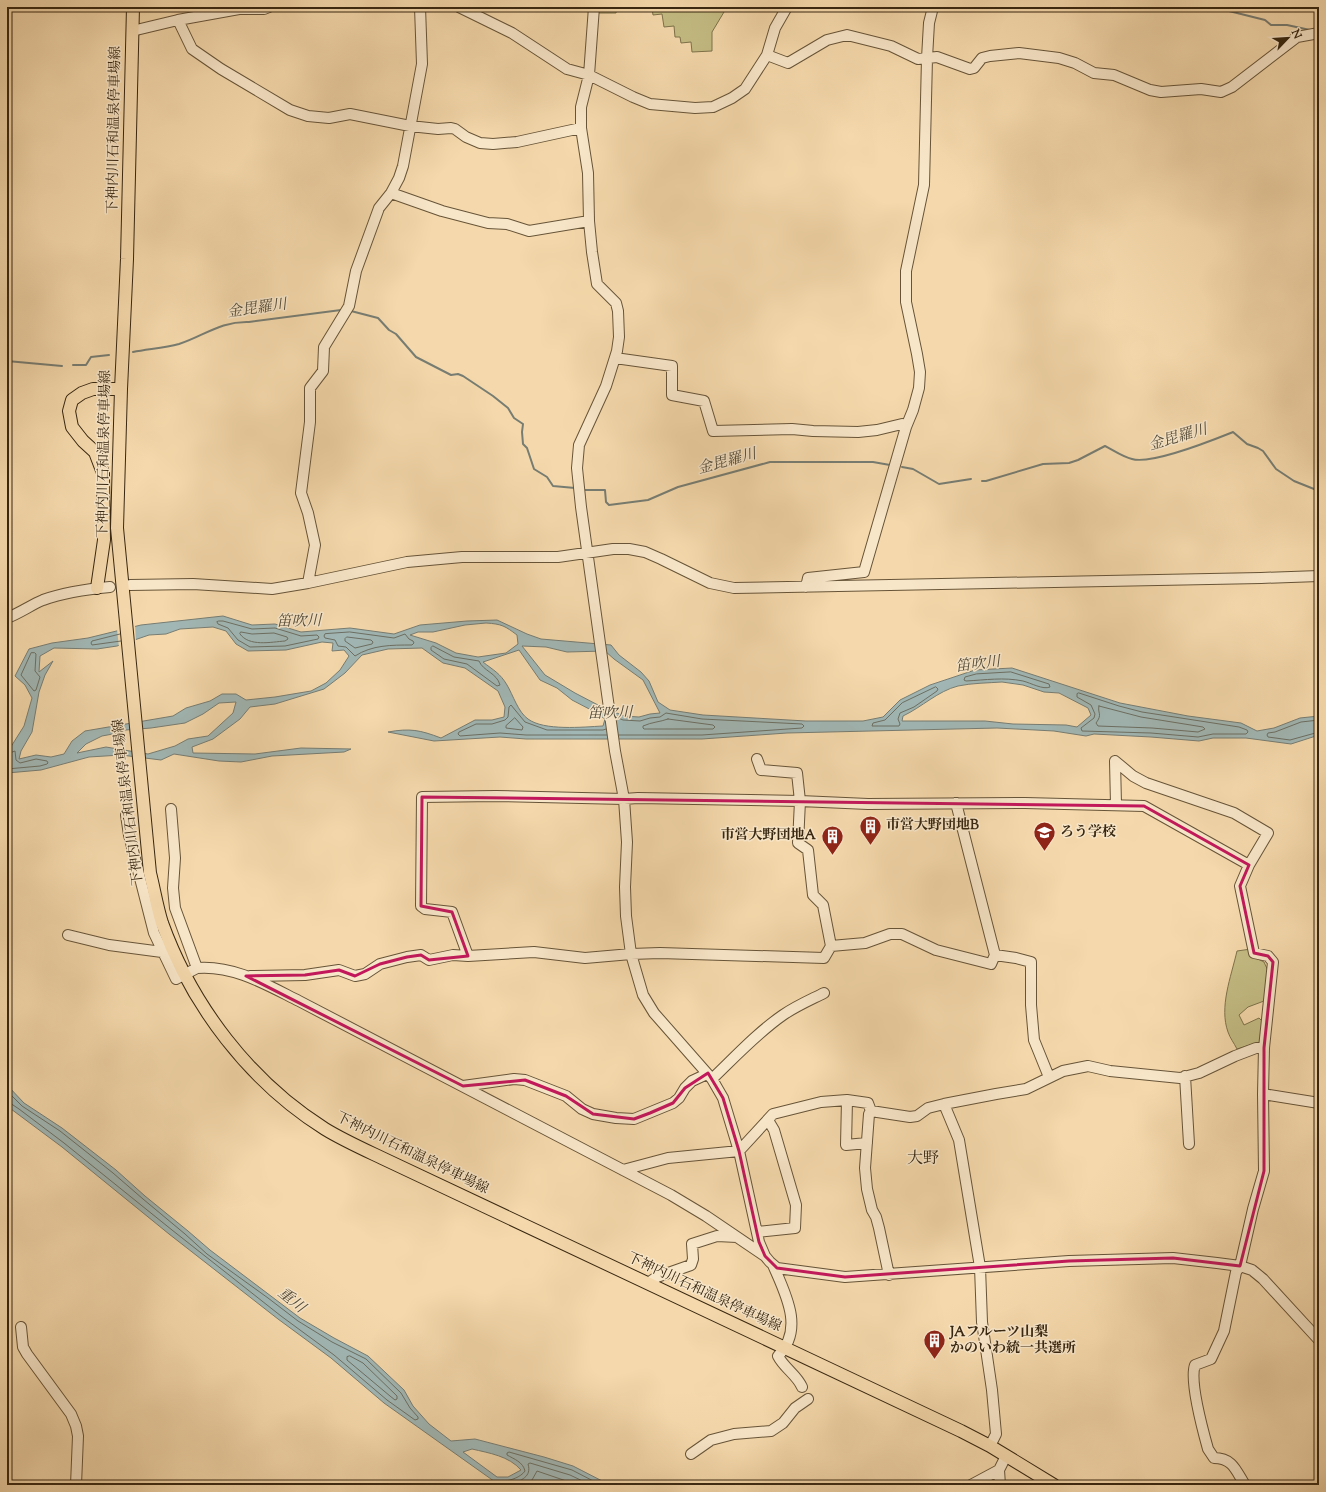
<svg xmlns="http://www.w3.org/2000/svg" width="1326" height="1492" viewBox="0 0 1326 1492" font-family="'Sorts Mill Goudy','Noto Serif JP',serif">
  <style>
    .green { fill: #c4bd84; stroke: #7e724a }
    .water { fill: #a1b7b5; stroke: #777d73; fill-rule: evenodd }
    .pier { fill: #f5d9ac }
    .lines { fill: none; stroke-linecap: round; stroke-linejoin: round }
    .shore { stroke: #6c6f63; stroke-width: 1 }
    .stream { stroke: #777d73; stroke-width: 2 }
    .minor-casing { stroke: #675438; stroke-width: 12 }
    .major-casing { stroke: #382711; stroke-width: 14 }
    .minor { stroke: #f8e6c9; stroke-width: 10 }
    .major { stroke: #f5d9ac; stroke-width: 12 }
    .marked { fill: none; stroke: #c2185b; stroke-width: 3; stroke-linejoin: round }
    .labels { text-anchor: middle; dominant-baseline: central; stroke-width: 3; stroke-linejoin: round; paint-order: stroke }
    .street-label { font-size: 14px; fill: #382711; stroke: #f8e6c9 }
    .poi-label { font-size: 14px; font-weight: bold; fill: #382711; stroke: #f8e6c9; text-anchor: start }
    .water-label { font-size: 15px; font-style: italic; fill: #524b3a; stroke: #f8e6c9 }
    .quarter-label { font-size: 16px; fill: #382711; stroke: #f8e6c9 }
  </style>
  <rect width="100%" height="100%" fill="#f5d9ac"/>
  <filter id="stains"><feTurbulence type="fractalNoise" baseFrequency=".005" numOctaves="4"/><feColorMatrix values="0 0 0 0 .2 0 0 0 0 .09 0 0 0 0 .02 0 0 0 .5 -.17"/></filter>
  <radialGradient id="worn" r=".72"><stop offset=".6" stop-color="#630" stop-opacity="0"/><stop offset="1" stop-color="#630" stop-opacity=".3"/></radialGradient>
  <path class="green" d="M599,7H617L616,13H598Z
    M659,7H727L712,32V51L692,52L691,42L681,43L680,37H675L674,26L664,27L662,14L653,15L652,8Z
    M1251,949L1252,956L1264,962L1269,973L1264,1001L1248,1007L1239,1015L1244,1025L1259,1018L1263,1022L1260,1042L1237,1049C1234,1043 1230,1038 1228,1032C1219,1007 1231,977 1237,951Z"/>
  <path class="water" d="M223,616L252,625L275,624L301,632L350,628L394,634L420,625L467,621L497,620L527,634L541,639L611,645L619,655L641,672L649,681L658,702L670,710L703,715L806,721H863L883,717L900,700L930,685L975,670L1012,668L1120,703L1188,716L1241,723L1257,731L1274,728L1300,718L1319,716V735L1291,744L1246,738H1213L1199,741L1151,737L1094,734L1086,736L1054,731L997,728L787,733L702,739H526L500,737L434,741L388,732C410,728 420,730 441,738L475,720H492L504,717L505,707L498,691L465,668L443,663L422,648L388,649L362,655L345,673L324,689L275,704L250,707L240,719L213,739L192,747L193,753L255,754L301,748L351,749L344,752L272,756L241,762L219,761L174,754L161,760L121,755L89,757L41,770L7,773V753L24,726L32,698L25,685L15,676L29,649L52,643L88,638L141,625ZM486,623C502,624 505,626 517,635L518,644L506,653L478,657L456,653L436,643L410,635L418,632H433L465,625ZM213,627L226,631L236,644L248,651L286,650L322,642L333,643L332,651L344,650L349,656L340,670L326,683L311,691L275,697L246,700L236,694H222L210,701L186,708L173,716L85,731L72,741L64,754L51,757L36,755L19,759L21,751L32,732L39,692L45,675L53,661L39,672L40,656L54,648L97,649L117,646L149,635L166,634L180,629ZM522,646L546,647L567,652L605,651L614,659L643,680L660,713L650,714L639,717L624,716L598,705L575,693L545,675ZM519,650L540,680L557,688L572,700L595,712L605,719L603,726C583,727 544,731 528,719C518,712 513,695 507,685C500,673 493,670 483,662ZM1002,682L1023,685L1044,692L1059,693L1088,708L1091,715L1077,727L1066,725L1013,724L985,721H902L903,716C922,707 938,691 958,686C972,683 988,683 1002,682ZM236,702L233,713L208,736L188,739L175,746L148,754L106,747L77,753L86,744L102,736L118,733L126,730L151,728L185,723L203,714L219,703Z
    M7,1085L24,1103L62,1128L116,1170L145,1196L188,1231L210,1250L300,1318L334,1338L368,1356L404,1390L413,1406L429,1424L451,1441L475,1439L544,1457L573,1466L610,1485H513L498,1484L384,1403L331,1358L278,1319L169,1234L62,1147L7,1106ZM472,1449C489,1453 509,1456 521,1470L508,1477H497L463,1452Z"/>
  <path class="pier" d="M135,625L136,642L119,648L117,629Z"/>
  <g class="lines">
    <path class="shore" d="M219,621H223L252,629L275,628L301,636L317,635L319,637L318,639L285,646L250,647L238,640L228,628L218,624L217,622Z
      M241,632L252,634L274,633L287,637L288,639L285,641C271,642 249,647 240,634Z
      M350,632L394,638L405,634L409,639L413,641L414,643L412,645C391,645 372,645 355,656L346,647L338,646L335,640L325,638L324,636L325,634Z
      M120,634L92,641L91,643L92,645L121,641
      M347,637L371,640L373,642L372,644L355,648L345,641V639Z
      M433,646L454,657L479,661C483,671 497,673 500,685L497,686L467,664L444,659L431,650V648Z
      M35,653L36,654L35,671L40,677L36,690L34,691L21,675L31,653Z
      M1011,672L1049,684L1050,687C1043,690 1031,683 1023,681C1004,677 985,680 966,681L964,680L965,677L976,674Z
      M936,687L938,689L937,691L914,707L900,713L898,719L900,724L899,726H872L873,723L885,720L902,703Z
      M1079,693L1119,706L1142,712L1239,727L1247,730L1248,732L1246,734H1213L1198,737L1151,733L1082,731L1081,728L1094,718L1095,714L1091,705L1077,697V694Z
      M1099,706L1141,717L1203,727L1205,729L1198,732L1152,728L1098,726L1096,723C1103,714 1097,713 1099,706Z
      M616,717L623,720L640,721L650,718L660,717L666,713L702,719L802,724L804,726L802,728L702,735H619
      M515,718L523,727L522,730L506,728V726Z
      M668,719L713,725L715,727L713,729H644L643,728V726C652,722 660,722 668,719Z
      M1319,720L1301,722L1275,732L1268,733L1267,735L1268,737L1290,740L1319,732
      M606,729L603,730H547L525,722L511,705L509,707L508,717L505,720L492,724H476L459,732L458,734L460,736L500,733L526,735H607
      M7,754L15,751L16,760L20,763L36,759L47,761L48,763L47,764L40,766L7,769
      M7,1091L22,1106L60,1131L113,1173L143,1199L185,1234L207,1254L268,1298L298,1321L332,1342L366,1359L401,1393L410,1408L418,1417V1419L415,1420L387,1400L334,1355L281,1316L172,1230L64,1143L19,1109L10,1103H7
      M350,1356L363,1363L397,1396V1399L395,1400L390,1396L347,1360V1357Z
      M502,1485L503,1481C510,1481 521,1477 525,1471C523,1462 514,1459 507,1455V1453L509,1452L572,1470L601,1485
      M511,1485C521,1480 532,1477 528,1464L530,1463L570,1475L591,1485
      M525,1485L532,1480L537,1471L578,1485"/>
    <path class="stream" d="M1151,7H1170
      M1181,7L1205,10L1221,9L1265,20L1271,25H1287L1310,30
      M351,311L378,318L389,330L396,334L416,357L451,375L458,374L463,376L493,396L508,408L514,418L523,424L522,432L523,444L527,448L534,469L547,477L553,486L575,488
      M133,352C148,349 164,348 179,344C204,336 220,321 249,322L341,310
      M7,361L62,366
      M73,365H86L91,357L109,355
      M902,467L913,469L939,484L971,479
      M982,481H986L1043,464L1069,463L1078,460L1105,446C1113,450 1123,457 1132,459C1152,465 1213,440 1233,432L1247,444L1258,448L1263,451L1276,469L1294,481L1319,491
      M585,490H605L606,502L609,505L648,500L678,487L770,462H873L890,465"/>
    <defs>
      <path id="minor" d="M459,7L512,33L567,69L589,75L633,97L650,104L695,108L713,107L732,98L745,89L767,55L775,28L787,7
        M594,7L589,75L581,107V128L588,173L589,221L592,252L597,284L616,303L618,311L619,337L617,351L606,386L579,445L577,468L581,507L615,751L624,799L627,842L625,887L626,916L631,954L643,995L654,1013L712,1079L723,1098L739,1151L759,1242L765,1256
        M178,20L239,9H264L269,7
        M132,31L178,20L192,49L221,69L290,110L308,116L329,118L350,114L410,126L438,129L451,128L455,129L466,137L480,143L493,144L517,142L581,128
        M767,55L788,63L827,40L847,35L891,46L918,59L937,57L970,69L974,68L982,58L990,56L1019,53L1059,58L1075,63L1094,73L1114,75L1150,90L1161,92L1201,89L1221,92L1232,87L1297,37L1319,33
        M391,193L442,211L488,223L507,224L529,231L589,221
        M615,358L672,366V395L704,401L713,431L792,429L813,431L858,432L877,430L902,424L906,427
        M308,583L315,545L308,513L301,493L310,422V388L323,371L324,347L349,306L356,271L379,208L391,193L399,178L403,166L422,64L420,7
        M130,585L193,584L272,589L308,583L407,562L462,557H558L613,549H629L645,552L661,559L710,583L734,588L1261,578L1319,576
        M806,587L808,578L864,572L906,427L913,410L919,388L920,372L917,354L906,302V271L924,185L927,58L929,23L933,7
        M7,618C20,613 31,605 43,600C65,592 88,589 110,587
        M757,759L761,770L797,773L800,801L798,843L808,850L813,895L823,905L831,946
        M1115,761L1133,776L1146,783L1234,813L1268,833L1249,865L1240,886L1254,953L1268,956L1273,962L1264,1048L1263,1094L1264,1171L1253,1209L1240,1266L1236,1272L1224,1331L1211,1359L1195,1365C1189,1381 1203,1431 1208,1449L1214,1458C1233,1458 1236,1471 1245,1485
        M1115,761L1116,804
        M956,803L995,955
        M126,815L129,835L154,933L176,979L197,968L175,908L173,888L175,858L171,809
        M68,935L109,945L162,952
        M468,956L452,912L425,909L421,906L422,797L496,796L624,799L638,798L800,801L868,804L1025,803L1144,806L1249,865
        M197,968C234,965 267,985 299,1001L671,1195L706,1216L765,1256L770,1262L777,1268L845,1277L1069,1261L1173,1258L1217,1263L1240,1266L1252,1270L1263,1279L1319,1340
        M250,976L305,975L339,970L355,976L365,974L380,964L407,957L421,955L429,960L453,955L468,956L534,952L585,958L631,954L660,953L824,958L831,946L865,943L890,934H902L936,950L991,964L995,955L1016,958L1031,962V1005L1034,1040L1049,1077
        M1185,1076L1189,1144
        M712,1079C735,1057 757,1033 783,1015C796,1006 810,1000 824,993
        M463,1086L514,1079L525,1080L566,1096L582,1109L593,1114L616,1118L634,1119L673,1103L679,1098L685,1088L692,1081L707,1074
        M1263,1094L1319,1103
        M847,1100L846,1145L867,1143
        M944,1104L959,1140L980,1267L982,1322L992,1390L996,1434L990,1446
        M871,1111L869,1114L865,1168L867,1189L872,1210L876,1217L879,1228L889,1275
        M623,1170L668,1158L739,1151L773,1114L821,1102L847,1100L868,1103L871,1111L910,1117L917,1116L928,1108L944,1104L996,1094L1026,1089L1063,1071L1088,1066L1110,1071L1180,1078L1199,1073L1235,1056L1256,1048H1264
        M757,1232L795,1228L796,1205L774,1130L768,1120
        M773,1265C785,1293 805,1329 778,1356C784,1368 797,1375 802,1387
        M648,1283L657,1277L691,1265L693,1259L692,1244L717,1236L737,1237
        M21,1327L23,1347L27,1354L71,1414L76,1426L78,1436L76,1485
        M691,1454L711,1440L734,1434L771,1431L783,1423L795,1408L808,1399
        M971,1485L999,1470
        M1000,1485L999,1470L1006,1456"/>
      <path id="major" d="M133,7L127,259L121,389L117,528L150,873C154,889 157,907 162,923C192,1006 250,1082 325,1129C343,1140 363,1149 382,1158L961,1431L990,1446L1054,1485
        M97,588L104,540L103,473L95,452L83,441L72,427L69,411L72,400L82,393L93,389H121"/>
    </defs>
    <use href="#minor" class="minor-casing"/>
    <use href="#major" class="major-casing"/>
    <use href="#minor" class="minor"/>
    <use href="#major" class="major"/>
  </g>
  <path class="marked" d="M422,797L1144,806L1249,865L1240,886L1254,953L1268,956L1273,962L1264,1048V1171L1240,1266L1173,1258L1069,1261L845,1277L777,1268L765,1256L759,1242L739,1151L723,1098L708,1073L685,1088L673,1103L650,1113L634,1119L593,1114L566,1096L525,1080L463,1086L246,976L305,975L339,970L355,976L380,964L407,957L421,955L429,960L468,956L452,912L421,906Z"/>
  <defs>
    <symbol id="building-pin" viewBox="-11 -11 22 30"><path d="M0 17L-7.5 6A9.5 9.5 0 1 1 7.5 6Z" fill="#8f2418" stroke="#f8e6c9"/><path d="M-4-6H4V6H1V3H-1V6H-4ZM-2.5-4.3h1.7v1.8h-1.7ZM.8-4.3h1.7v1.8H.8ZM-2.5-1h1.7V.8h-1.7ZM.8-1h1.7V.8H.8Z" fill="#fff"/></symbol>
    <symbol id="school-pin" viewBox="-11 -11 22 30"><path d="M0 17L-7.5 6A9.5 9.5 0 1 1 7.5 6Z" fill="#8f2418" stroke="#f8e6c9"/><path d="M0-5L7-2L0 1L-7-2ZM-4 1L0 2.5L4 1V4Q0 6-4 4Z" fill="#fff"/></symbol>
  </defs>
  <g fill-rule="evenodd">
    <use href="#building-pin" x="858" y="814" width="25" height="34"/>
    <use href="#school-pin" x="1032" y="820" width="25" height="34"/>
    <use href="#building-pin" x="820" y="824" width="25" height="34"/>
    <use href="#building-pin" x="922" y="1328" width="25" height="34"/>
  </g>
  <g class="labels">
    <g class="street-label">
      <text transform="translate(115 130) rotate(-89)">下神内川石和温泉停車場線</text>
      <text transform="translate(105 454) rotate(-89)">下神内川石和温泉停車場線</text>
      <text transform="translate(129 802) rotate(-97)">下神内川石和温泉停車場線</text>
      <text transform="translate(412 1154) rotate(26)">下神内川石和温泉停車場線</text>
      <text transform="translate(704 1293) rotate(25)">下神内川石和温泉停車場線</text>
    </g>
    <g class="poi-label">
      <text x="886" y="826">市営大野団地B</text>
      <text x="1060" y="833">ろう学校</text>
      <text x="816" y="836" text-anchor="end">市営大野団地A</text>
      <text x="950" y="1333">JAフルーツ山梨<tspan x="950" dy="16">かのいわ統一共選所</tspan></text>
    </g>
    <g class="water-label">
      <text transform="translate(257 309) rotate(-8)">金毘羅川</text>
      <text transform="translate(1178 438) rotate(-16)">金毘羅川</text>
      <text transform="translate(727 462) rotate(-15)">金毘羅川</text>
      <text transform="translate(299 622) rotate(-1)">笛吹川</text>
      <text transform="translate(978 665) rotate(-7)">笛吹川</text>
      <text transform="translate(610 714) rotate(-1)">笛吹川</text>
      <text transform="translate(291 1301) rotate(39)">重川</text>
    </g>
    <g class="quarter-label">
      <text x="923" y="1159">大野</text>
    </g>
  </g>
  <rect width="1326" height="1492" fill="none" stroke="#f5d9ac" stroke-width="24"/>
  <rect x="8" y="8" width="1310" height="1476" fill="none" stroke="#382711" stroke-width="2"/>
  <rect x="12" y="12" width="1302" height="1468" fill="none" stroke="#382711"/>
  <g transform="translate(1288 38) rotate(65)" stroke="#f8e6c9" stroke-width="3" paint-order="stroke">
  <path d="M0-3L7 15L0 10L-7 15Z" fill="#382711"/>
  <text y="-6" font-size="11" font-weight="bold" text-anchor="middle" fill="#382711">N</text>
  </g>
  <rect width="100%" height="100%" filter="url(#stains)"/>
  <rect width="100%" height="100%" fill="url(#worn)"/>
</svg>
